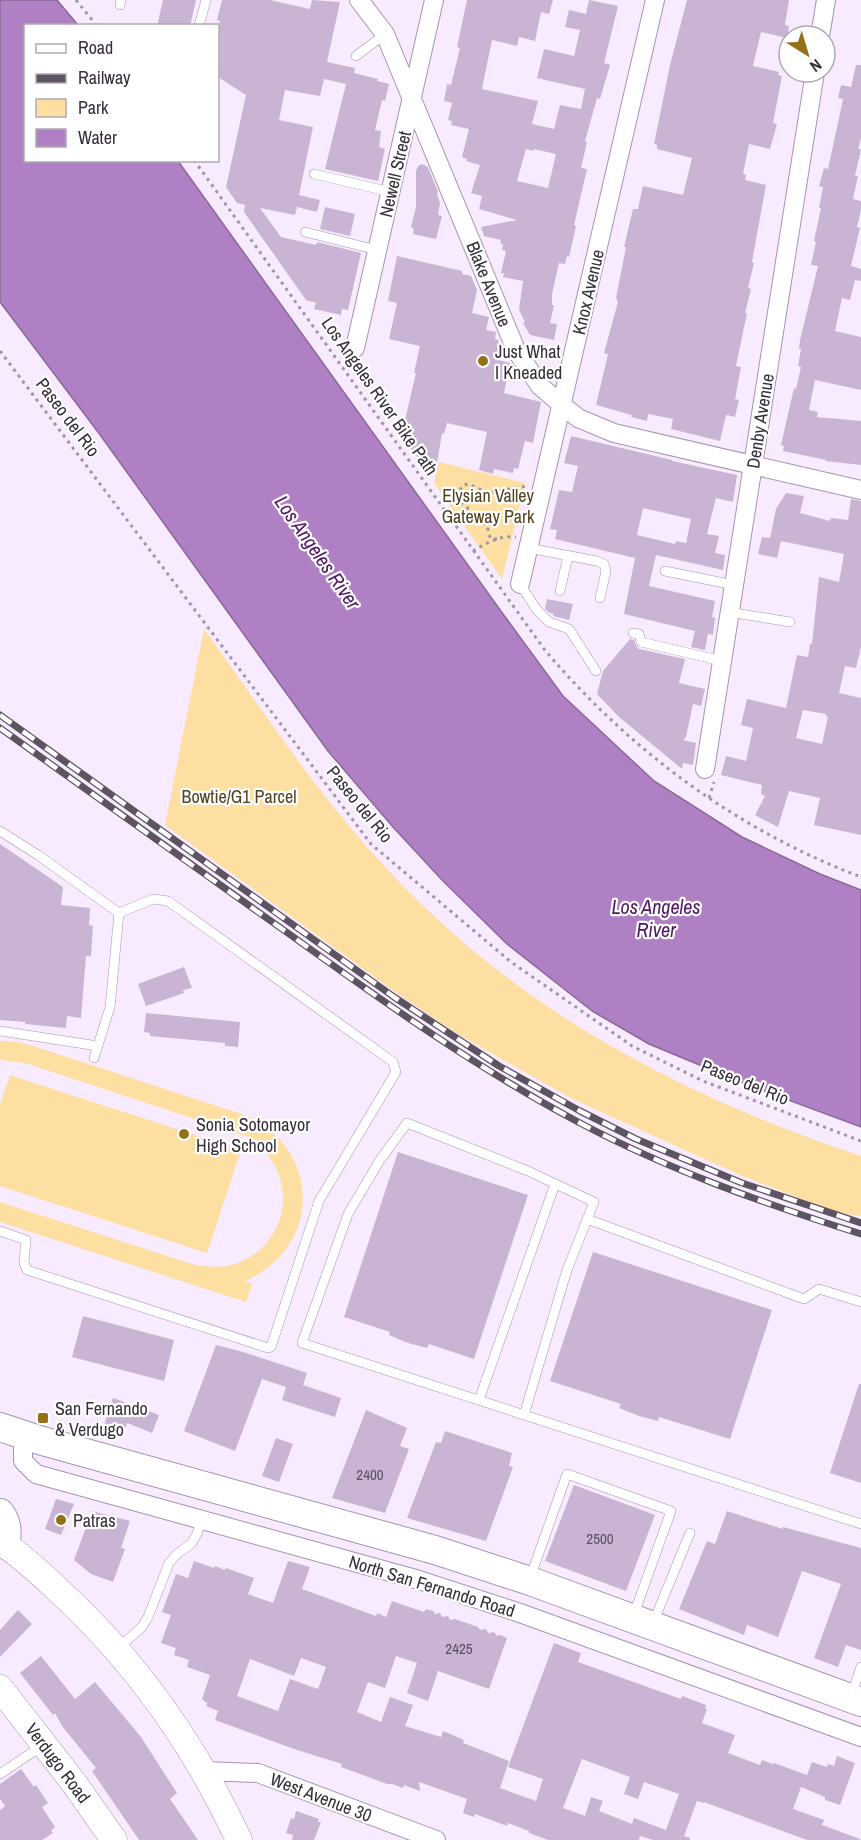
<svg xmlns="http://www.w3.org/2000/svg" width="861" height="1840" viewBox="0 0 861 1840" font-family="'Archivo Narrow',sans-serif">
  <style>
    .green { fill: #fddfa1 }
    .water { fill: #af81c4; stroke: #8b689b; stroke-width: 1.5 }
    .building { fill: #c9b4d4; fill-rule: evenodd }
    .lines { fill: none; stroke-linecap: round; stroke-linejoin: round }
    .lane-casing { stroke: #a793b1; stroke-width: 10 }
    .street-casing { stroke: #a793b1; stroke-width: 20 }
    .secondary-casing { stroke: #a793b1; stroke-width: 27 }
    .primary-casing { stroke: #a793b1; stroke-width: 30 }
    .path { stroke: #a095a5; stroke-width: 3; stroke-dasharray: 3 4.5; stroke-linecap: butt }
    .lane { stroke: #fff; stroke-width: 9 }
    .street { stroke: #fff; stroke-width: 18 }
    .secondary { stroke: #fff; stroke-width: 26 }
    .primary { stroke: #fff; stroke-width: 28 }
    .rail-casing { stroke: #5d5462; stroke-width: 7 }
    .rail { stroke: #fff; stroke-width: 4.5; stroke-dasharray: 14; stroke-linecap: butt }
    .poi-dot { fill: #947119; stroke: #fff; stroke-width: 2 }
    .labels { text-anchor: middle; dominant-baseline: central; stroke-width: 4.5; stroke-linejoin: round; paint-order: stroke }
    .number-label { font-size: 15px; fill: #5b5060 }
    .street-label { font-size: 18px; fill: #362e3a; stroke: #fff }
    .poi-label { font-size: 18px; fill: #362e3a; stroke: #fff; text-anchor: start }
    .park-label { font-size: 18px; fill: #51411e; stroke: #fff }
    .water-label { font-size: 20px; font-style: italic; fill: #501567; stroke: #fff }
  </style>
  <rect width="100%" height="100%" fill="#f8ebff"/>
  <path class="green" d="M439,462L525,483L502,579L434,483Z
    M204,629C257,702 307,779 367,847C503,1002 668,1091 861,1156V1216L838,1213L740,1175L575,1100L505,1061L458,1034L398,994L165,825Z
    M0,1041L17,1042L30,1045L242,1114C321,1146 324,1246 245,1281L252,1284L246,1302L0,1222V1202L192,1264C275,1285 319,1182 246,1136L25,1063L0,1060Z
    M10,1075L241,1150L207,1253L0,1186V1104Z"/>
  <path class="water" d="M0,0H57L78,25L26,26V160L178,161L503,614L563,696L654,781L742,837L820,874L861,890V1127L748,1085L649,1044L592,1011L507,944L443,881L393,827L328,751L98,432L0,302Z"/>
  <path class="building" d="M163,0H196L190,26H157Z
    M222,0H270L310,9L312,0L340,2L327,62L355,68L354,73L378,79L377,81L389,84L385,101L382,100L375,130L381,131L379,147L385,149L378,181L325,169L346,84L324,79L320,96L285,90L279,120L313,127L299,195L320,200L317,212L297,207L295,215L260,208L281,237L316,245L317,242L361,253L348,310L342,309L341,315L314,309L316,303L306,300L244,212L245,205L237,203L226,187L246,95L218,77V33L220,21L217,20Z
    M467,0H553L549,14L541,12L535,41L519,37L517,46L492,40L482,89L538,101L532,124L554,129L560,105L581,109L585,89L537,78L544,49L574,56L580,30L565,27L569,10L586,14L589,0L618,6L604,63L610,65L600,99L597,98L585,141L587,142L581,168L587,169L574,225L576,226L575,231L569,257L567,256L565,264L559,263L552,294V305H554L550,323L557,324L554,340L530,335L523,323L525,322L519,310L523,281L503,277L504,273H501L506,251L502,250L503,244L500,243L501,240L484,236L481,227L517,220L479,209L482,196L471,193L480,165L466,161L467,159L462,157L469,129L451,125L452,121L448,120L452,103L444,101L447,84L451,85L460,48L457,47ZM526,149L533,151L534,149L556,154L548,188L517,181Z
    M687,0H789L785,25L789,26L787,38L761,32L753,66L779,72L778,75L782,76L773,123L777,124L770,149L749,144L743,174L746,175L745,180L766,185L752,262L754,263L748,288L751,289L745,313H747L736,366L741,367L735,399L739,400L735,417L726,415L720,441L671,429L673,419L648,414L647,421L631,417L632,415L596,405L608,354L604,353L618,302L616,298L626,247H624L633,209H638L643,186L683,195L692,158L657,149V145L654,144L670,65Z
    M856,65H861V138L858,149H861L855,176H858L853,199L861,201V210L857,227L860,228L851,266L861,269V281L855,280L850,300L842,298L835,331L861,337V390L815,380L809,410L818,412L817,417L861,421V465L825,461L826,460L783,451L784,446L781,445L794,388L796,389L801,367L798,366L801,349H799L800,340L818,266L811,265L816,242L814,241L821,208H819L823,187L819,186L824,168L828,169L843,99L838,98L841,85L851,87Z
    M422,164L428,167L438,192L437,195L440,203L438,215L442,216L436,239L413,234L414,229L411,227L416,207V171L418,166Z
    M325,207L355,214L350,236L320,229Z
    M397,256L462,271V274L471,276L477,290L472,313L489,317L486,330L496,332L495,339L499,340L497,346L502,348L499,360L510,363L504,393L541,402L533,443L525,441L518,469L514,468L513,473L494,469L493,474L479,470L487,432L447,423L444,434L442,433L437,463L418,458L396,428L405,420L416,373H414L420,346L389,339L397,303L388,301Z
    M571,436L672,460V461L737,475L733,502L716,498L707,534L719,536L715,553L725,555L723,570L656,555L649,586L715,601L712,617L715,618L713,635L708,634L705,650L691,647L695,631L624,614L635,558L555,539L557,530L550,529L559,490L572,492L578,466L564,463ZM643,508L691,519L686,543L676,541L675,544L637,535Z
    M786,493L804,496L800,513L830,521L831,518L848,520L851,499L861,501V647L856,668L845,666L839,693L861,698V835L814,825L820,798L789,791L778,827L755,815L765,796L761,794L762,785L721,775L726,756L746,761L753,728L741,725L747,699L786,708L797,655L808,657L810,644H812L819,577L839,582L844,554L781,541L777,558L758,554L762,537L770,538L776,509ZM803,710L826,714V716L828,717L822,744L796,738Z
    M547,599L573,604L569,620L553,616L554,614L550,613L545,609Z
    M630,639L634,640L636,646L639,649L685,659L679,683L705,689L701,706L693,704L686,737L683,740L696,743L693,765L683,763L682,769L619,717L597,694L603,671Z
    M0,844L63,887L61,905L90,908L89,925L93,926L91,956H86L81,1018L67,1016L66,1028L25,1024L26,1022L0,1020Z
    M184,967L192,988L183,990L184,993L146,1006L138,984Z
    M146,1013L240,1022L238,1047L225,1046V1043L150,1036V1033L144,1032Z
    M398,1152L528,1195L474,1359L429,1344L427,1348L408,1343L389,1335L390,1332L344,1317Z
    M593,1252L772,1310L730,1439L659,1417L658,1421L639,1416L619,1408L621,1404L550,1381Z
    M83,1316L174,1340L164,1381L72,1357Z
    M216,1345L243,1352L307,1373L303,1385L341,1398L335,1417L282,1400L286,1387L262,1379L235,1451L184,1431Z
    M859,1384H861V1483L830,1473Z
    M113,1398L159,1415L152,1433L127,1423L122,1438L102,1431Z
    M366,1410L407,1428L400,1446L409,1449L385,1513L332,1498Z
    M445,1431L512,1453L509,1466L513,1467L486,1541L407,1518L436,1442L441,1443Z
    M276,1438L293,1444L279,1482L262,1476Z
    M574,1485L655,1515L626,1591L545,1561Z
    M56,1499L74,1504L61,1535L45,1529Z
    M92,1511L130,1521L121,1548L125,1549L113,1582L91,1574L74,1560Z
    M727,1511L783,1529V1527L861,1548V1650L846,1645L838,1667L814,1658L841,1584L802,1571L778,1637L747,1625L744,1635L679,1609L707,1541L715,1544Z
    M194,1561L214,1568L215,1566L225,1570L226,1568L254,1578L248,1594L273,1603L288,1561L310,1567L302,1589L376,1616L377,1613L386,1617L392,1601L424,1612L426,1609L433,1611L435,1614L440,1613L442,1617L448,1616L450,1620L455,1619L478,1627L480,1630L486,1629L488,1633L494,1632L497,1636L500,1635L507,1638L489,1689L438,1671L428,1701L407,1693L417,1663L396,1656L385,1688L368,1682L357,1712L381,1722L390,1697L413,1705L405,1726L441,1737L443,1731L464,1740L463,1743L509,1761L500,1788L536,1801L543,1779L508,1767L554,1643L581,1653L578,1662L681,1699L682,1696L706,1705L705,1708L707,1709L702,1723L735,1735L728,1753L760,1765L762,1760L773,1764L774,1763L807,1775L812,1762L827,1767L828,1764L834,1766L837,1756L855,1763L840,1805L825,1800V1797L801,1787L793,1809L824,1820L822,1825L860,1839V1840H807L704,1802V1803L697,1801L684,1836L690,1838V1840H653L640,1836L639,1840H548L529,1833V1831L508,1823L507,1826L475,1814L474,1817L463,1813L467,1799L419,1782L420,1791L404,1785L403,1788L392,1784H387L341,1767L342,1764L291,1748L215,1720L218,1711L206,1706L207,1703L202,1699L210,1675L187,1667L189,1660L174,1655L176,1648L161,1643L171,1615L162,1612L176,1574L188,1578ZM301,1658L326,1667L318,1689L290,1679L278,1711L237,1696L250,1659L294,1676ZM582,1759L630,1777L624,1794L638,1799L644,1782L679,1794L666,1830L634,1818L632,1824L599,1811L603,1801L591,1797L585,1816L563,1808Z
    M18,1610L32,1624L0,1657V1630Z
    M41,1656L75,1699L95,1682L141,1737L177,1793L170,1799L198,1840H139L92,1771L96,1768L62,1726L55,1713L53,1715L20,1673Z
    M21,1769L34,1787L36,1785L48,1803L42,1807L55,1827L51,1831L53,1833L42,1840H0V1810L5,1806L0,1799V1784Z
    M296,1811L319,1819L318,1822H321L314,1840H292L293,1835L286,1833L291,1818L294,1819Z"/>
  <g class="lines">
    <defs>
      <path id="lane" d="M120,5L121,0
        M199,26L206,0
        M356,56L385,34
        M314,174L391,192
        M305,232L377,250
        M528,548L597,561L604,564L606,571L600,598
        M665,571L734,585
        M520,584L537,610L549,622L569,629L596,671
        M560,591L568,556
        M729,612L790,622
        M633,633L639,634L641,642L722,661
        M0,831L38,855L119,913L110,1007L94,1058
        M0,1031L98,1046
        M587,1219L804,1299L819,1289L861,1302
        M0,1231L26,1240L24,1263L27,1270L268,1348L271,1347L319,1201L396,1072L393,1062L168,901L153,899L119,913
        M479,1400L555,1184
        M524,1415L567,1270L594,1202L528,1171L407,1123L380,1160L348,1214L302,1343L861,1524
        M530,1578L567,1474L671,1511L634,1614
        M653,1623L690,1533
        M118,1648L142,1627L148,1617L169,1563L177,1554L191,1544L197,1534L201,1521
        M851,1696L861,1667
        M0,1774L43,1745"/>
      <path id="street" d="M359,0L385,34L516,350L540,386L562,405L578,418L614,433L861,490
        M820,36L826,0
        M355,348L434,0
        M520,584L655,0
        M705,769L815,72
        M23,1435V1461L36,1474L419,1580L520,1613L861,1737
        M204,1771L258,1773L436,1840"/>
      <path id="secondary" d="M0,1541C20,1555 38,1571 56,1588C133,1658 195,1745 239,1840
        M0,1688L74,1783L114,1840"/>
      <path id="primary" d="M0,1427L39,1440L435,1550L530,1581L861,1702
        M0,1513C8,1523 7,1532 6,1545"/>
    </defs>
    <use href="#lane" class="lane-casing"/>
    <use href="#street" class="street-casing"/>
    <use href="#secondary" class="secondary-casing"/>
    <use href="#primary" class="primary-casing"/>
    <path class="path" d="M76,0L97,26
      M194,160L544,649C629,750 737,830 861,877
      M0,351L371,844L511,962L632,1046L703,1081L861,1141
      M497,539H491L488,533V527L463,504L459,492L463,485L469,484L488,493L527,486
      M473,551C486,543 501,535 516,537
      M709,798L714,782"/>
    <use href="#lane" class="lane"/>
    <use href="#street" class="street"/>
    <use href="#secondary" class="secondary"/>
    <use href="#primary" class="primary"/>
    <defs>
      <path id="rail" d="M0,715L394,997L499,1066L580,1111L636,1139L742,1183L861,1223
        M0,728C97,797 194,867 292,936C385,1003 478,1069 580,1123C669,1170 765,1204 861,1234"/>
    </defs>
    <use href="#rail" class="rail-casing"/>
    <use href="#rail" class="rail"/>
  </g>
  <g class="poi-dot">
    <circle cx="483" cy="361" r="6"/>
    <circle cx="184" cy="1134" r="6"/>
    <rect x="37" y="1412" width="12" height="12" rx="3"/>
    <circle cx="61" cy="1520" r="6"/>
  </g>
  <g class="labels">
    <g class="number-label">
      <text x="370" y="1474">2400</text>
      <text x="600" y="1538">2500</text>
      <text x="459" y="1648">2425</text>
    </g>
    <g class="street-label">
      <text transform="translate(395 174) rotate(-77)">Newell Street</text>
      <text transform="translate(489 284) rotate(68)">Blake Avenue</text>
      <text transform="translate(588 292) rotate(-77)">Knox Avenue</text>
      <text transform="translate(380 396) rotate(55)">Los Angeles River Bike Path</text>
      <text transform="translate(68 417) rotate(53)">Paseo del Rio</text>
      <text transform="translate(760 421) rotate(-81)">Denby Avenue</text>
      <text transform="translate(360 804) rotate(51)">Paseo del Rio</text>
      <text transform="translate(745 1082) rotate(22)">Paseo del Rio</text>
      <text transform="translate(432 1586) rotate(17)">North San Fernando Road</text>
      <text transform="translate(58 1763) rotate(53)">Verdugo Road</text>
      <text transform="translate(321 1797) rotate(21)">West Avenue 30</text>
    </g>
    <g class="poi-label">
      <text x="495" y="351">Just What<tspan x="495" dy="21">I Kneaded</tspan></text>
      <text x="196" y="1124">Sonia Sotomayor<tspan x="196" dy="21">High School</tspan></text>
      <text x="55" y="1408">San Fernando<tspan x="55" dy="21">&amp; Verdugo</tspan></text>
      <text x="73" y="1520">Patras</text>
    </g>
    <g class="park-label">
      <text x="488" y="495">Elysian Valley<tspan x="488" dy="21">Gateway Park</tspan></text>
      <text x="239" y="796">Bowtie/G1 Parcel</text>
    </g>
    <g class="water-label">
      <text transform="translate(318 552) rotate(55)">Los Angeles River</text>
      <text x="656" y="906">Los Angeles<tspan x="656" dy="23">River</tspan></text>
    </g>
  </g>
  <rect x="24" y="24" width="195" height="138" fill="#ffffff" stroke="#afabb0" stroke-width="1.5"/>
  <rect x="36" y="44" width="30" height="9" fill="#ffffff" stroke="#afabb0" stroke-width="1.5"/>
  <text x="78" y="54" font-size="18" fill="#362e3a">Road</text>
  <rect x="36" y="74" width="30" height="9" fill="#5d5462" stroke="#afabb0" stroke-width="1.5"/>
  <text x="78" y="84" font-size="18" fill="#362e3a">Railway</text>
  <rect x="36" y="99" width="30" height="18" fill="#fddfa1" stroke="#afabb0" stroke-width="1.5"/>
  <text x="78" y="114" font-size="18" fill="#362e3a">Park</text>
  <rect x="36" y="129" width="30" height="18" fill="#af81c4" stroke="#afabb0" stroke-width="1.5"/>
  <text x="78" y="144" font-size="18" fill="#362e3a">Water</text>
  <g transform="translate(807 54) rotate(143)"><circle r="28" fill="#ffffff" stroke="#afabb0" stroke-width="1.5"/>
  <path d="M0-4.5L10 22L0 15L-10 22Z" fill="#947119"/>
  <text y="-9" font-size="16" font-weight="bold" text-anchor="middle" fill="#362e3a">N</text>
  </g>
</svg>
